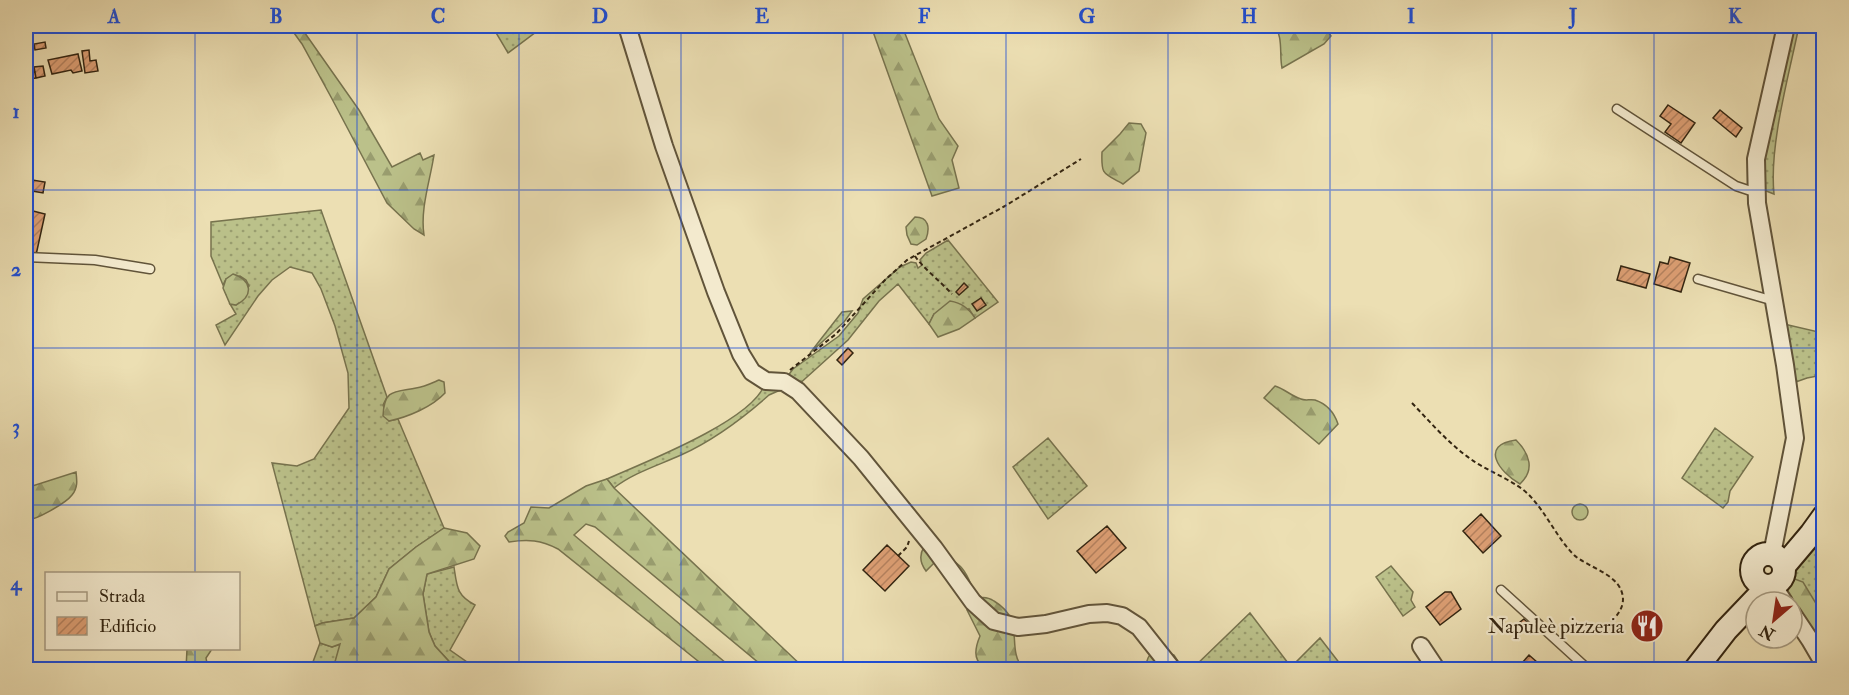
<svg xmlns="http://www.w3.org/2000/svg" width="1849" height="695" viewBox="0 0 1849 695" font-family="'IM FELL Double Pica',serif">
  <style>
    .grass { fill: url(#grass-dots); stroke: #77734e; stroke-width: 1.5 }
    .forest { fill: url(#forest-firs); stroke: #77734e; stroke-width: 1.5 }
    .building { fill: url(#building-hatch); stroke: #332511; stroke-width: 1.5 }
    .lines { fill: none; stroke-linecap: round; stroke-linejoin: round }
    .lane-casing { stroke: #61543a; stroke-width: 11 }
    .street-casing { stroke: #61543a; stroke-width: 20 }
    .secondary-casing { stroke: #332511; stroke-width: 26 }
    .path { stroke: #332511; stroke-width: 2; stroke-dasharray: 4.5 3; stroke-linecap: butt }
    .lane { stroke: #f3eace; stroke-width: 8 }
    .street { stroke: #f3eace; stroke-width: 16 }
    .secondary { stroke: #f3eace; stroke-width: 22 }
    .grid { fill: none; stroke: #1d4ed8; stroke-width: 1.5; stroke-opacity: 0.55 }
    .labels { text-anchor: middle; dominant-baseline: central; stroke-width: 4.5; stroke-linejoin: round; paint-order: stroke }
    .poi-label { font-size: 20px; fill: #332511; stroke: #f3eace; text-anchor: end }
    .neatline { fill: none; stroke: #1d4ed8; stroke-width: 2 }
    .grid-label { font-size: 20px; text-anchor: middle; font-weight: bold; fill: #1d4ed8 }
  </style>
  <defs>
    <pattern id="grass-dots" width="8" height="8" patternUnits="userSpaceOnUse" patternTransform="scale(1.5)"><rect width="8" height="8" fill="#bbc18a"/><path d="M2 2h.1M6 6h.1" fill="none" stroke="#999d6f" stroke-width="1.8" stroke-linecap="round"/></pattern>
    <pattern id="forest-firs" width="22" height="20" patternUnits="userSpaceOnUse" patternTransform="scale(1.5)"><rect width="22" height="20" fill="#bbc18a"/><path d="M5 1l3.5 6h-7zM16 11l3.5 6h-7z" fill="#999d6f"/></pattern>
    <pattern id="building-hatch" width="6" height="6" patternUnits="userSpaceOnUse" patternTransform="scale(1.5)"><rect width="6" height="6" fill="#dd9f74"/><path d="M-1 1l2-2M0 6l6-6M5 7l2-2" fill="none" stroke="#b4815e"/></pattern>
  </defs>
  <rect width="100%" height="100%" fill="#ecdfb3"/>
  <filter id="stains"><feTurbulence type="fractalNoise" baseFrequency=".00333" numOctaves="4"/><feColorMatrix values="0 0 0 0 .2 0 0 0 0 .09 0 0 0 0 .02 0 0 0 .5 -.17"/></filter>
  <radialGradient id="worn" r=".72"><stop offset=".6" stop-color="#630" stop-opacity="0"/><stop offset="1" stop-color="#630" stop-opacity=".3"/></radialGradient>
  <path class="grass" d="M492,26H544L508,53Z
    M1789,26H1799C1789,75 1769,145 1774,194L1761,189L1762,169Z
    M321,210L387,397L383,405L389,421L398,419L444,528L416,547L389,569L376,597L354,618L322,623L315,626L272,463L297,466L314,459L349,408L348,373L335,326L321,289L312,273L290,267L272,280L258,296L225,345L216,325L236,314L230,304L236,305L249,286L246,280L240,276L226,279L223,285L211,256V222Z
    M948,240L998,302L975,318L969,309L934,314L929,324L898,284L879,301L848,340L797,386L787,377L793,369L839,336L858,313L863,299L900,267L911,262L916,263L918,268L922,265L920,260L926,253Z
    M852,311L844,322L810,353L842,312Z
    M1784,324L1823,333V375L1807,378L1793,383Z
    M764,386L778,391L769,395C742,419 714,440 681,455C659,465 633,473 614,488L607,479C643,463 749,422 764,386Z
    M1715,428L1753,457L1730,491L1728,502L1723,508L1682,478Z
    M1048,438L1087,486L1048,519L1013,467Z
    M1823,533V616L1785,584L1779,590Z
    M1391,566L1413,592L1411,600L1415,607L1403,616L1376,577Z
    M454,567C457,586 456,595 475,605L450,650L477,669H456L435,646L429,632L423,594L427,574Z
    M1250,613L1291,667L1320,638L1344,669H1192Z
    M320,643L332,647L341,644L333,669L310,670Z"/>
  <path class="forest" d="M289,26H300L359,110L392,167L420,153L423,160L434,155C430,181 420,209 424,235L414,229L387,203L331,97L302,44Z
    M871,26H902L939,119L958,146L952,160L959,188L932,196Z
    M1273,26H1324L1331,36L1324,44L1282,68C1279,55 1284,34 1273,26Z
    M1129,123L1141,124L1146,133L1139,171L1123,184C1103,173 1101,175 1102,152L1120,134Z
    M915,217C929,217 930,228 926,239L917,245L911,244L907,235L906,227Z
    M233,274C252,280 254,296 236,305L230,304L223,288L226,279Z
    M950,301C962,303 968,308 975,318L959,329L938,337L929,324L934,314Z
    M439,380L444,382L445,393C432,407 408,417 389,421L383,416C384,389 394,392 416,388C424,387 432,383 439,380Z
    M1275,386C1285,389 1291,396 1301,399C1305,401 1310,399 1315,400C1327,404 1334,412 1338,424L1319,444L1264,398Z
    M1516,440C1530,454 1535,470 1520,484C1499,472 1479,445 1516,440Z
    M76,472C77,480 78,488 72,495C66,503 35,521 26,520V488Z
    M607,479L614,488L805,669H766L595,527L586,524L574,535L733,669H708L558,549C541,540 528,539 509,542L505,536L508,532L524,523L531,507L549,508L586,486Z
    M1572 512a8 8 0 1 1 16 0a8 8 0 1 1-16 0Z
    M444,528L467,533L480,546L474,559L427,574L423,594L429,632L435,646L456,669H333L340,644L332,647L320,643L315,626L322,623L354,618L376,597L389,569L416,547Z
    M924,547C958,562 965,562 976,599C983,596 988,597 994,601C1027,621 1005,646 1023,669C997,669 964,674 980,636L967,610L970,604L935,562L926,571C920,563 919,555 924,547Z
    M1792,578L1803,582L1823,615V669L1792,622V602L1771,596Z
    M1156,648L1174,655L1183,669H1147C1145,660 1149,655 1156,648Z
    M187,649H212L206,658L208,669H186Z"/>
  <path class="building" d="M45,42L46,48L35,50L34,44Z
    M89,50L90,61L96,60L98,71L85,73L82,51Z
    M78,54L82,71L73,73L71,70L52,74L48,60Z
    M43,66L45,76L36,78L34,67Z
    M35,72L36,78L27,79L26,74Z
    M1668,105L1695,123L1681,143L1665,132L1671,124L1660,116Z
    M1720,110L1742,128L1736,137L1713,118Z
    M26,179L45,182L43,193L32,191L31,199L26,198Z
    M33,211L45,214L36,255L26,252V226L30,225Z
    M1670,257L1690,263L1681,292L1654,284L1660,262L1668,264Z
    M1824,258V304L1821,305L1816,282L1822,281L1816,260Z
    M1621,266L1650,274L1646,288L1617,280Z
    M964,283L968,287L959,295L956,292Z
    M981,298L986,305L977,311L972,304Z
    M848,348L853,353L842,365L837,360Z
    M1481,514L1501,536L1483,553L1463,531Z
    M1107,526L1126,548L1096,573L1077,551Z
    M887,545L909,566L885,591L863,570Z
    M1445,592H1451L1461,609L1440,625L1426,607Z
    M1524,619L1529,624L1526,627L1520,622Z
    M1529,655L1546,670H1516Z"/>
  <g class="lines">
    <defs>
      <path id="lane" d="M1617,109L1736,186L1757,193
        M26,257L95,260L150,269
        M1698,279L1774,301
        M1501,590L1589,670"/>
      <path id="street" d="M627,26L664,146L716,292L741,354L752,372L766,381L784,382L798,391L861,458L934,548L973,602L994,621L1018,627L1046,624L1089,614L1107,613L1122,616L1139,627L1173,670
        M1772,554L1795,438L1785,365L1757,203L1756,159L1786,26
        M1773,585L1784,602
        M1792,613L1810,640L1824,664
        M1421,646L1437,670"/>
      <path id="secondary" d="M1752 570a16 16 0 1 1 32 0a16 16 0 1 1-32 0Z
        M1784,566L1811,534L1824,516
        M1695,670L1726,630L1768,586"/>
    </defs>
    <use href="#lane" class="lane-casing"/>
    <use href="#street" class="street-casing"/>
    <use href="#secondary" class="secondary-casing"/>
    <path class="path" d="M915,256C920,265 943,284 952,294
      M790,370L836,334L885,280L907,260L1005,206L1081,159
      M1412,403C1431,423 1449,444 1472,460C1489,472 1516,481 1530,496C1547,514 1557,538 1574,555C1586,566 1614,573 1621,590C1628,607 1615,618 1604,629
      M898,556L907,547L909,541"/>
    <use href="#lane" class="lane"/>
    <use href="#street" class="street"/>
    <use href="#secondary" class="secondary"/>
  </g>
  <path class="grid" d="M195,26V574M357,26V670M519,26V670M681,26V670M843,26V670M1006,26V670M1168,26V670M1330,26V670M1492,26V670M1654,26V670M26,190H1824M26,348H1824M26,505H1824M195,648V670"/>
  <defs>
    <symbol id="restaurant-disc" viewBox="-11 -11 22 22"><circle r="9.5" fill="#8f2418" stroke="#f3eace"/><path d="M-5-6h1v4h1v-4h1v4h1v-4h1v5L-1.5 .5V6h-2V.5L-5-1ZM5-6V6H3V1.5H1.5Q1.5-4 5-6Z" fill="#fff"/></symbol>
  </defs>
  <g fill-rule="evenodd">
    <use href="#restaurant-disc" x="1628" y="607" width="38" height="38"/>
  </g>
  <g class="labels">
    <g class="poi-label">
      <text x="1624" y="626">Napuleè pizzeria</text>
    </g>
  </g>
  <rect width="1849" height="695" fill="none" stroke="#ecdfb3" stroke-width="66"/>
  <rect x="45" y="572" width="195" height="78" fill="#f3eace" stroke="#a69b82" stroke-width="1.5"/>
  <rect x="57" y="592" width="30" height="9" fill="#f3eace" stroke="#a69b82" stroke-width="1.5"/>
  <text x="99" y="602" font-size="18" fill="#332511">Strada</text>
  <rect x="57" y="617" width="30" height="18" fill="url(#building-hatch)" stroke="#a69b82" stroke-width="1.5"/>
  <text x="99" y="632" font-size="18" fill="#332511">Edificio</text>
  <g transform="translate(1774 620) rotate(209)"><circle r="28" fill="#f3eace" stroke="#a69b82" stroke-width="1.5"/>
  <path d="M0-4.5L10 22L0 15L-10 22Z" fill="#8f2418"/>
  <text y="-9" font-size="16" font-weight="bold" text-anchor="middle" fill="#332511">N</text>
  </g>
  <rect x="33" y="33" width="1783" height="629" class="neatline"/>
  <g class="grid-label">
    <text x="114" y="23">A</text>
    <text x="276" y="23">B</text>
    <text x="438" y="23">C</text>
    <text x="600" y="23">D</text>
    <text x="762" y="23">E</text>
    <text x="924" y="23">F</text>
    <text x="1087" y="23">G</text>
    <text x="1249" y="23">H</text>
    <text x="1411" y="23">I</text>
    <text x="1573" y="23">J</text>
    <text x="1735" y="23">K</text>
    <text x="16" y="118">1</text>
    <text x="16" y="276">2</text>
    <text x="16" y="433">3</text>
    <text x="16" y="590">4</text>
  </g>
  <rect width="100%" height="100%" filter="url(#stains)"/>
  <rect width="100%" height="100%" fill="url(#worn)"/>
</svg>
